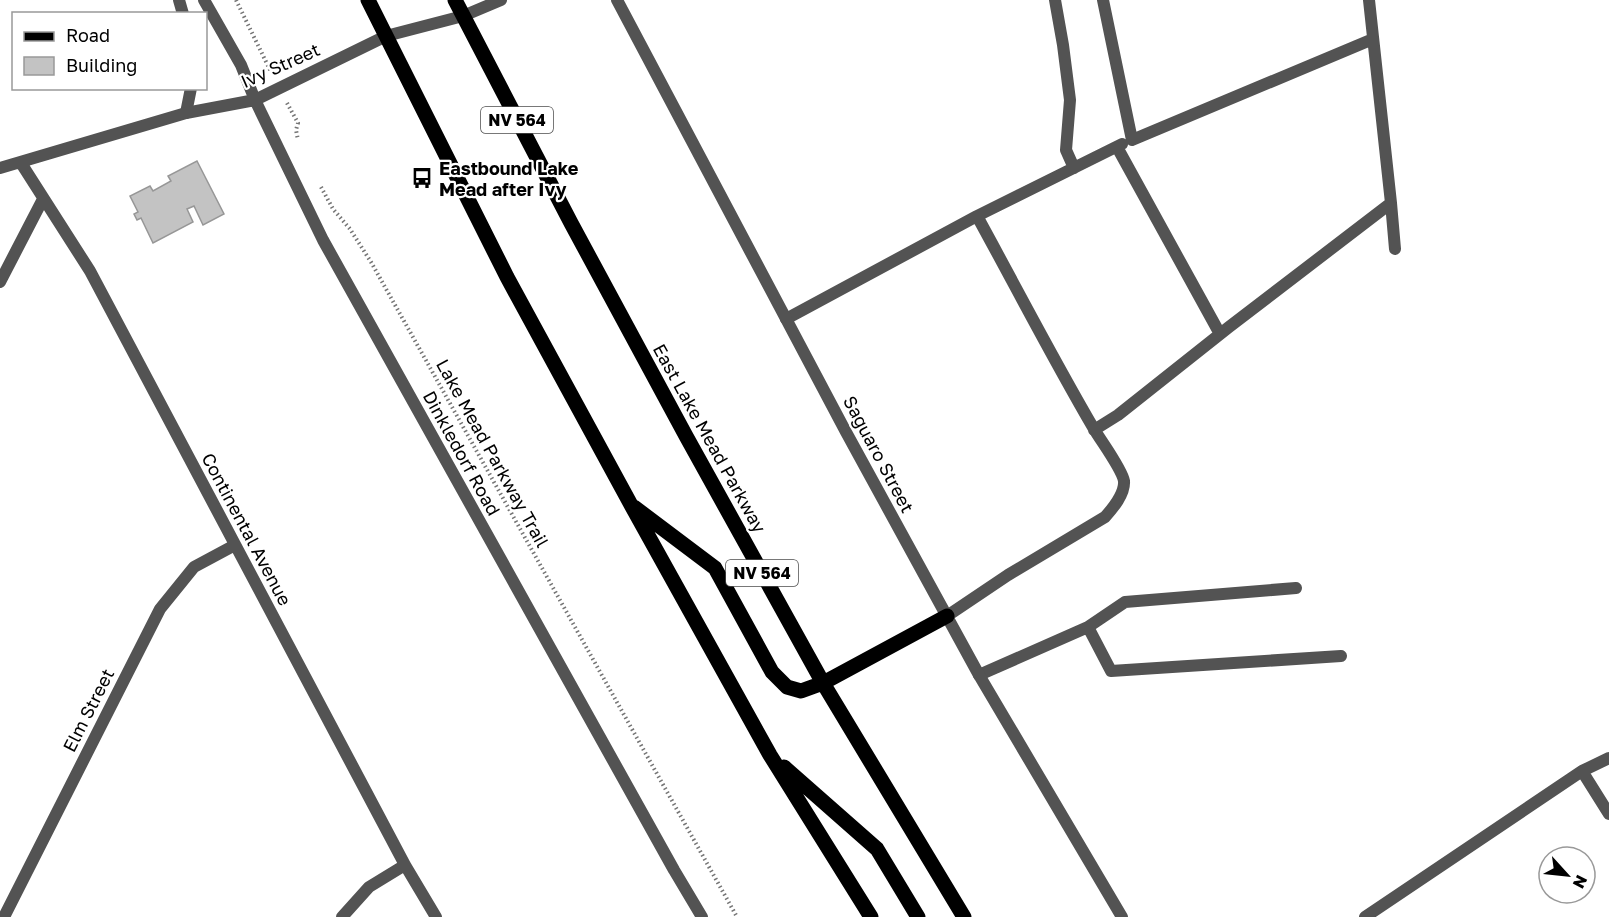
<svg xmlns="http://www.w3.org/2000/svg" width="1609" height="917" viewBox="0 0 1609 917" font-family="'Golos Text',sans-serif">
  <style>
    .building { fill: #c3c3c3; stroke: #979797; stroke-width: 1.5 }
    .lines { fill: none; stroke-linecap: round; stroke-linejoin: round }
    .path { stroke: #757575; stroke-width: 4; stroke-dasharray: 1.5 3; stroke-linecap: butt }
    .lane { stroke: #535353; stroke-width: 12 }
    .street { stroke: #535353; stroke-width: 12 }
    .primary { stroke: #000; stroke-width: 15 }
    .labels { text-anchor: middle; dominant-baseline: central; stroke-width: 4.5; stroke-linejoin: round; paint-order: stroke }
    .shield { fill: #fff; stroke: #4c4c4c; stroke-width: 1.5 }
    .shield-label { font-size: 16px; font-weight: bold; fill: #000 }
    .street-label { font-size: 18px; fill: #000; stroke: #fff }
    .poi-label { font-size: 18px; font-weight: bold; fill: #000; stroke: #fff; text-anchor: start }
  </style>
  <rect width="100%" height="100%" fill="#fff"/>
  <path class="building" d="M197,161L224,214L203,225L194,206L187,209L193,222L153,243L141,218L137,220L134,214L138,212L130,196L150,186L153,191L171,181L168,176Z"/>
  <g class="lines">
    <path class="path" d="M236,0L271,72
      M287,103L298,123L296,130L298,140
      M321,187L333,209L350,229L371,262L737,917"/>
    <path class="lane" d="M179,0L183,14
      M1055,0L1063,45L1070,100L1066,150L1074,168
      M1103,0L1132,140L1373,39
      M1369,0L1391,203
      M186,113L191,88
      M1117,147L1220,334
      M977,216L1122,144
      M786,319L977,216C1016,287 1053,359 1094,429C1101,441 1122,469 1124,481C1125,494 1113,508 1105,517L1008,575L947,616
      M1094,430L1118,415L1229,327L1391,203L1395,249
      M1088,627L1111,671L1341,656
      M979,675L1088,627L1125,602L1296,588
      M1582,771L1609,758
      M1365,917L1582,771L1609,814"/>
    <path class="street" d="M204,0L241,65L255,100L323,240L674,870L702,917
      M617,0L846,432L979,675L1122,917
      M21,163L90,271L405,865L436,917
      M0,168L186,113L255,100L386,36L463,16L501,0
      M0,282L43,199
      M4,917L160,609L194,567L235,545
      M342,917L369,887L405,865"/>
    <path class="primary" d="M368,0L507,277L630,503L770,755L871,917
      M455,0L571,223L686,436L823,683L964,917
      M634,507L715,568L772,672L787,687L801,691L823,683L947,616
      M784,767L877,849L918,917"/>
  </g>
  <defs>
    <symbol id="bus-bare" viewBox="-9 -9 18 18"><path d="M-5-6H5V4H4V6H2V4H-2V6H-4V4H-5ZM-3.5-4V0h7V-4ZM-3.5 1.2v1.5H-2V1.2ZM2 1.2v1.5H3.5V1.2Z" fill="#000" stroke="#fff" stroke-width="2.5" paint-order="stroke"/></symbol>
  </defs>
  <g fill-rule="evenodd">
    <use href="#bus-bare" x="407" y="163" width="30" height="30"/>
  </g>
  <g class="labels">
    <g class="shield">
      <rect x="481" y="107" width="72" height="26" rx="4.5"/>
      <rect x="726" y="560" width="72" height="26" rx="4.5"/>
    </g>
    <g class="shield-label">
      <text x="517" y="120">NV 564</text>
      <text x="762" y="573">NV 564</text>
    </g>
    <g class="street-label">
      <text transform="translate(280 65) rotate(-24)">Ivy Street</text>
      <text transform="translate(710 438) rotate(61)">East Lake Mead Parkway</text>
      <text transform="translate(462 453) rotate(61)">Dinkledorf Road</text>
      <text transform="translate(493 453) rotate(61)">Lake Mead Parkway Trail</text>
      <text transform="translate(879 454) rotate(62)">Saguaro Street</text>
      <text transform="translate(247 529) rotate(62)">Continental Avenue</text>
      <text transform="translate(88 710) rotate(-63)">Elm Street</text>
    </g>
    <g class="poi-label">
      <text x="439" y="168">Eastbound Lake<tspan x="439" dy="21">Mead after Ivy</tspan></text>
    </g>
  </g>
  <rect x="12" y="12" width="195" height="78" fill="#ffffff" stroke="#999999" stroke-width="1.5"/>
  <rect x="24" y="32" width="30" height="9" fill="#000000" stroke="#999999" stroke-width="1.5"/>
  <text x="66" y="42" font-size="18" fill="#000000">Road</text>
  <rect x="24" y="57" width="30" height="18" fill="#c3c3c3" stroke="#999999" stroke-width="1.5"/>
  <text x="66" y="72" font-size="18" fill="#000000">Building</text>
  <g transform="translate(1567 875) rotate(117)"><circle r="28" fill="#ffffff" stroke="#999999" stroke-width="1.5"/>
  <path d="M0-4.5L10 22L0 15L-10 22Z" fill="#000000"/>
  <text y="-9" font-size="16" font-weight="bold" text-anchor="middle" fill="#000000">N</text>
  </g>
</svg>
